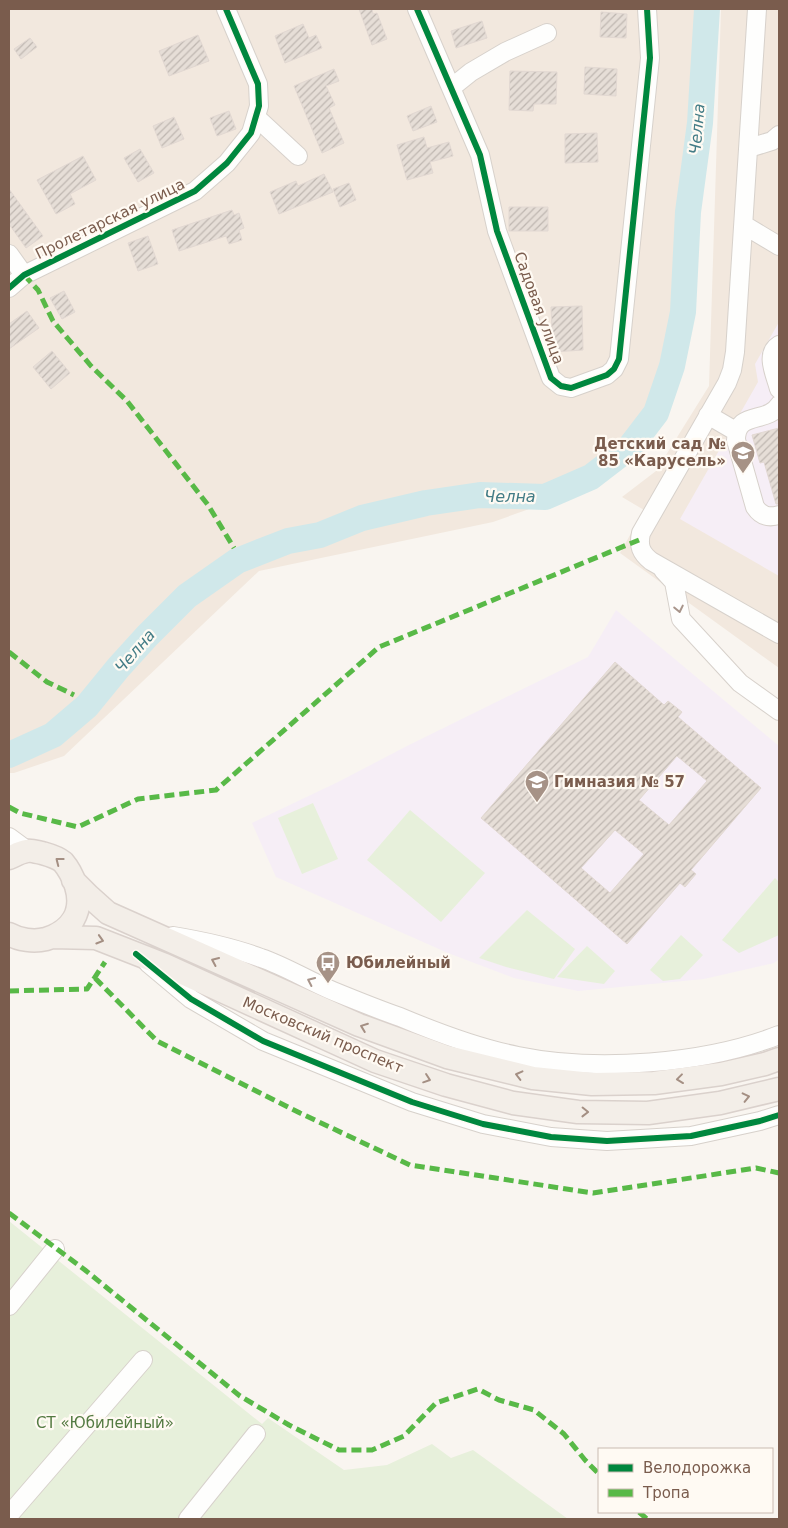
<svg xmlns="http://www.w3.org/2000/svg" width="788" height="1528" viewBox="0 0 788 1528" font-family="'DejaVu Sans',sans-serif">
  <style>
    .residential { fill: #f2e8de }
    .education { fill: #f6eef6 }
    .garden { fill: #e7f0db }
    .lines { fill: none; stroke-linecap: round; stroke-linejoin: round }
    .river { stroke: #d0e8ea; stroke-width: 26 }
    .building { fill: url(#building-hatch); stroke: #e2d8d2; fill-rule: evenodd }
    .minor-casing { stroke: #d7d1cb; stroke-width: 20 }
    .major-casing { stroke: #dad1cc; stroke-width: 25 }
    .minor { stroke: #fefefd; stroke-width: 18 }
    .major { stroke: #f3eee8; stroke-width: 22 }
    .quiet { stroke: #58b947; stroke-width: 5; stroke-dasharray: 10 5; stroke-linecap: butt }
    .cycleway-casing { stroke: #fffaf3; stroke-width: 9 }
    .cycleway { stroke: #00873e; stroke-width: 6 }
    .oneway { stroke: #a8958b }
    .oneway2 { stroke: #a48f83 }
    .labels { text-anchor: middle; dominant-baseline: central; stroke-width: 4.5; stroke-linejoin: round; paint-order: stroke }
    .street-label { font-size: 15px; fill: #7a5c4d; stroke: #fffaf3 }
    .poi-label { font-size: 15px; font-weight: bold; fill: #7a5c4d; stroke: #fffaf3; text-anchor: start }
    .park-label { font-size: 15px; fill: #537a41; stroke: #fffaf3 }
    .water-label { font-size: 16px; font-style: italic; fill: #437c86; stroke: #fffaf3 }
  </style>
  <defs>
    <pattern id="building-hatch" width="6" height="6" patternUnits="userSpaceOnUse" patternTransform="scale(1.25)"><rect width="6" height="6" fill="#e6ded7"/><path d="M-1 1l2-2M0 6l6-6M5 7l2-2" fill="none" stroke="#bfb7b1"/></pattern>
  </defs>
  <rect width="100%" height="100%" fill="#f9f5f0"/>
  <path class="residential" d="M9,9H716L695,214L644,444L596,485L493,522L259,571L64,756L14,773H9Z
    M721,9H779V668L620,553L644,510L622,497L656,471L709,386Z"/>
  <path class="education" d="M779,322V576L680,519L758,382L755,364Z
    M616,610L779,746V959L774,963L704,979L578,991L514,978L448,953L276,877L252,823L338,782L407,746L588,657Z"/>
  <path class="garden" d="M313,803L338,859L302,874L278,818Z
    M410,810L485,873L441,922L367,860Z
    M775,878L779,882V935L739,953L722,940Z
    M527,910L575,949L554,979L506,967L479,958Z
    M681,935L703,955L680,979L663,981L650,970Z
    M587,946L615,971L604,984L557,977Z
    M9,1221L262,1424L268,1418L344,1470L387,1465L432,1444L451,1458L473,1450L568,1519H9Z"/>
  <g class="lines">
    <path class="river" d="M9,755L53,735L87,706L118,668L147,636L187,596L237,561L288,541L320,535L362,518L426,503L480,495L545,497L591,477L630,447L656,413L672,366L683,312L688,212L700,123L707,9"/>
  </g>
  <path class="building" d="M359,9H372L373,14L377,13L387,39L372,45Z
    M601,12L627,14L626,38L600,37Z
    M482,21L487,38L456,48L451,31Z
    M303,24L309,38L316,35L322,48L285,63L275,36Z
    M198,35L209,61L169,76L159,51Z
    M30,38L37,47L21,59L14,49Z
    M585,67L617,69L616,96L584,94Z
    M334,69L339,81L326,86L335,105L329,108L344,143L322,153L294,86Z
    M510,71L557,72L556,104H534L533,111L509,110Z
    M431,106L437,122L413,131L407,116Z
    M229,111L236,129L217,136L210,118Z
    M174,117L184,139L162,148L153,126Z
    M597,133L598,162L565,163V134Z
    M424,137L427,148L449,142L453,156L430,162L433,173L407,180L397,145Z
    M140,149L154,173L138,182L124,158Z
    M83,156L96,180L70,194L75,204L56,214L37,180Z
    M324,174L333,192L279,214L270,192L296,181L298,186Z
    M349,183L356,200L340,207L333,189Z
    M9,189L43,236L26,248L9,224Z
    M509,207H548V231H509Z
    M232,210L234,215L239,213L244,228L239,230L242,240L229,244L226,236L179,251L172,230Z
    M148,236L158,264L138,271L128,243Z
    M64,291L75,312L62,319L50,298Z
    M582,306L583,350L553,352L551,307Z
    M27,311L39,328L9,349V324Z
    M52,351L70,373L51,389L33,367Z
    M779,428V504H776L764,462L760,463L752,435Z
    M615,662L664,705L668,701L682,712L678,717L761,788L691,870L696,874L685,887L680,883L627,944L481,818ZM677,756L707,781L669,825L639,800ZM615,830L644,854L610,893L581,868Z"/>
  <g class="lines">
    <defs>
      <path id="minor" d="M417,9L480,155L497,231L551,378L561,386L571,388L607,375L614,369L619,359L650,58L647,9
        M757,9L735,352L732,370L727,383L641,533C638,546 641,553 651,561L779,634
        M451,88L471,72L505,52L547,33
        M256,117L298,156
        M749,148L772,141L779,135
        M744,225L779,246
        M9,254L24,275
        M9,288L24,275L195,191L227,163L251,133L259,106L258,84L226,9
        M779,345C764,354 776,376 779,389
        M779,405C768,424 736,410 736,440L755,507C761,516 769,518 779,515
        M708,415L737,432
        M663,570L674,582L681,619L740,683L779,711
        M9,837L28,851
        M173,936C203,941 232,947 261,958C285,966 309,981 333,991C355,1000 377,1009 400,1017C438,1033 477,1048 518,1056C596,1072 705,1064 779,1035
        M148,963L191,999L263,1041L412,1102L483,1124L551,1137L607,1141L691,1136L760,1121L779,1115
        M9,1306L55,1249
        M9,1515L143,1360
        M188,1519L256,1434"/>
      <path id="major" d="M9,858C14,856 20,852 27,851C31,850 37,852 42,853C49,855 57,857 63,862C69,869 73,877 76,886C84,912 71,931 46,939C34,942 19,940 9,934
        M73,880L89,896L108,913L359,1025L447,1057L533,1078L592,1084L654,1083L721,1074L765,1064L779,1059
        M52,937L96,938L165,965L375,1061L446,1085L513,1103L578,1112L648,1113L720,1103L779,1089"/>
    </defs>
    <use href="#minor" class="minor-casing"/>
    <use href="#major" class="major-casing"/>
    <use href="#minor" class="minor"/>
    <use href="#major" class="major"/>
    <path class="quiet" d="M24,275L38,290L53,321L91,366L127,401L208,505L234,548
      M9,652L47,682L74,695
      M9,807L20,813L78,827L138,799L216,790L379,647L639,540
      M95,978L157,1041L300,1113L410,1165L593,1193L756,1168L779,1173
      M9,991L87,989L105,962
      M9,1213L85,1270L240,1396L289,1425L339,1450H372L404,1436L436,1403L478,1389L499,1400L534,1410L564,1434L585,1460L599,1474
      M639,1512L647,1519"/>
    <defs>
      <path id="cycleway" d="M417,9L480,155L497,231L551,378L561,386L571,388L607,375L614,369L619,359L650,58L647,9
        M9,288L24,275L195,191L227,163L251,133L259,106L258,84L226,9
        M136,954L191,999L263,1041L412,1102L483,1124L551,1137L607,1141L691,1136L760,1121L779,1115"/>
    </defs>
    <use href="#cycleway" class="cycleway-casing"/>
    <use href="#cycleway" class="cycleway"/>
  </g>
  <defs><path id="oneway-chevron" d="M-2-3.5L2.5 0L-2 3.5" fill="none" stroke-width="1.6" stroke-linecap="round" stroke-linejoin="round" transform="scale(1.25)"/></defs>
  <g class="oneway">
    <use href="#oneway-chevron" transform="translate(679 609) rotate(78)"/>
    <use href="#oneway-chevron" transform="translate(311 981) rotate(-155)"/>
  </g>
  <g class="oneway2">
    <use href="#oneway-chevron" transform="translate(59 861) rotate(-142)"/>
    <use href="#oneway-chevron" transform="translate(100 940) rotate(17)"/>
    <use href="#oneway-chevron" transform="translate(215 961) rotate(-156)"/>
    <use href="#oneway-chevron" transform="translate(364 1027) rotate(-159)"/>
    <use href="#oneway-chevron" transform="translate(519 1075) rotate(-166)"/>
    <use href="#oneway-chevron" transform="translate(427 1079) rotate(19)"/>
    <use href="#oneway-chevron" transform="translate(680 1079) rotate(173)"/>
    <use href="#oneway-chevron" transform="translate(746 1097) rotate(-13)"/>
    <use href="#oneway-chevron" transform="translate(585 1112) rotate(1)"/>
  </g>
  <defs>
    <symbol id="school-pin" viewBox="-11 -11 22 30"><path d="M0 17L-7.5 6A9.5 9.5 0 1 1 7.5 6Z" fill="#a69286" stroke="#fffaf3"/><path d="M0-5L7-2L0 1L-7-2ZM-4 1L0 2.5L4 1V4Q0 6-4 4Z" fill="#fff"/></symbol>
    <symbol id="bus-pin" viewBox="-11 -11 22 30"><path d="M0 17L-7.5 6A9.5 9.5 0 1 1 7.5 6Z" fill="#a69286" stroke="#fffaf3"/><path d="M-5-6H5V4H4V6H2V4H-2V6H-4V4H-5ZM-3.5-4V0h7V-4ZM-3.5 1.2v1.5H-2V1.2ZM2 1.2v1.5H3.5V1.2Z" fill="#fff"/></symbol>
  </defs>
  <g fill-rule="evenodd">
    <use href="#school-pin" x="729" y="439" width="28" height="38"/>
    <use href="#school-pin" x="523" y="768" width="28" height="38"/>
    <use href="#bus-pin" x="314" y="949" width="28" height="38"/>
  </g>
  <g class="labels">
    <g class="street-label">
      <text transform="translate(110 219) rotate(-26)">Пролетарская улица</text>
      <text transform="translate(539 308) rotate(70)">Садовая улица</text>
      <text transform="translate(323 1035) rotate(23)">Московский проспект</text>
    </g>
    <g class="poi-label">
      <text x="726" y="444" text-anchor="end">Детский сад №<tspan x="726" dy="17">85 «Карусель»</tspan></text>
      <text x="554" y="782">Гимназия № 57</text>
      <text x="346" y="963">Юбилейный</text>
    </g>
    <g class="park-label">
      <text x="105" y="1423">СТ «Юбилейный»</text>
    </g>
    <g class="water-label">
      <text transform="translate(697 129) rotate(-85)">Челна</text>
      <text x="510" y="496">Челна</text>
      <text transform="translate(135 651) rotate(-49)">Челна</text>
    </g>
  </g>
  <rect width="788" height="1528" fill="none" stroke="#7a5c4d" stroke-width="20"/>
  <rect x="598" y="1448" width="175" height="65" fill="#fffaf3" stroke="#cabbb1"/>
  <rect x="608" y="1464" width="25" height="8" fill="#00873e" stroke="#cabbb1"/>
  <text x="643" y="1473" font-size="15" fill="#7a5c4d">Велодорожка</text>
  <rect x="608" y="1489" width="25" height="8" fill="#58b947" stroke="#cabbb1"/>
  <text x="643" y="1498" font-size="15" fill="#7a5c4d">Тропа</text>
</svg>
